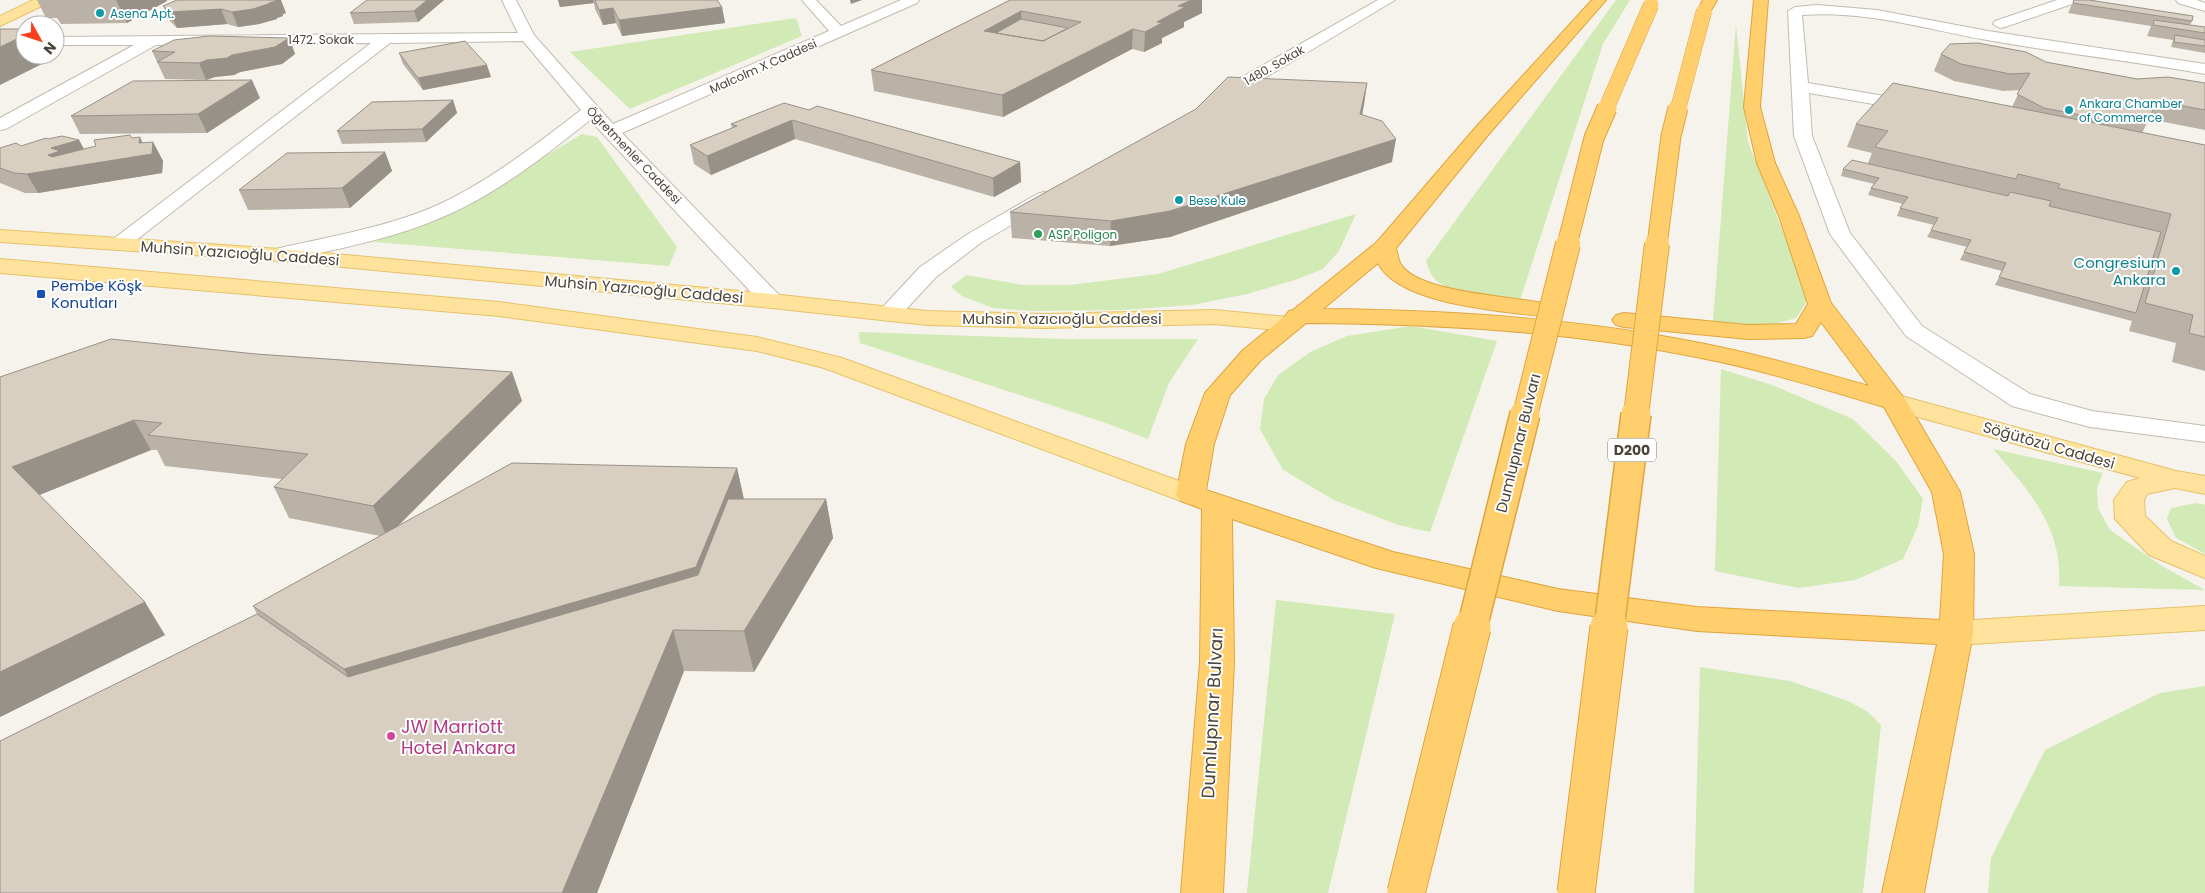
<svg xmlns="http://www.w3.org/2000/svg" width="2205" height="893" viewBox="0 0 2205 893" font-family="Poppins,sans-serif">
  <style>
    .green { fill: #d2eab5 }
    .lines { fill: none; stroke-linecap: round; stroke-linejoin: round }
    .minor-casing { stroke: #c2bbae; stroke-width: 2 }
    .major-casing { stroke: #e6c16a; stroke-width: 2 }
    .highway-casing { stroke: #e0a43c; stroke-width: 2 }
    .minor { fill: #fff; fill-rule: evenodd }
    .major { fill: #ffe39c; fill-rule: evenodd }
    .highway { fill: #ffcf6e; fill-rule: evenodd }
    .highway-bridge-far4-casing { stroke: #e0a43c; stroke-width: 16; stroke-linecap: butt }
    .highway-bridge-far3-casing { stroke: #e0a43c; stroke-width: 21; stroke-linecap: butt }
    .highway-bridge-far2-casing { stroke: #e0a43c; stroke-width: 26; stroke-linecap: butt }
    .highway-bridge-far1-casing { stroke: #e0a43c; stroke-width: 32; stroke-linecap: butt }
    .highway-bridge-casing { stroke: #e0a43c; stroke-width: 39; stroke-linecap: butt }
    .highway-bridge-far4 { stroke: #ffcf6e; stroke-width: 15 }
    .highway-bridge-far3 { stroke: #ffcf6e; stroke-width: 19 }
    .highway-bridge-far2 { stroke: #ffcf6e; stroke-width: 24 }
    .highway-bridge-far1 { stroke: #ffcf6e; stroke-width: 29 }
    .highway-bridge { stroke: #ffcf6e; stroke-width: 37 }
    .wall { fill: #bab2a6 }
    .shaded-wall { fill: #979187 }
    .building { fill: #d8cfc1; stroke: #979187; fill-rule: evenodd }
    .culture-dot { fill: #0f9aa8; stroke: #fff; stroke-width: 2 }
    .leisure-dot { fill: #2e9e5b; stroke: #fff; stroke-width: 2 }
    .transit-dot { fill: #1a4fb4; stroke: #fff; stroke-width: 2 }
    .hotel-dot { fill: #d1479c; stroke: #fff; stroke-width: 2 }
    .labels { text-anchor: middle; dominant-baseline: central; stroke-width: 4; stroke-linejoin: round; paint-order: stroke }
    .far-culture-label { font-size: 12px; fill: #0d838f; stroke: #fff; text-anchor: start }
    .far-street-label { font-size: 12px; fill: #4b4439; stroke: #fff }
    .far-leisure-label { font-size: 12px; fill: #27864d; stroke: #fff; text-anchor: start }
    .shield { fill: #fff; stroke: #817c74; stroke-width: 1 }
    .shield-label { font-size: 14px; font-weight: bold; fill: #4b4439 }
    .street-label { font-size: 15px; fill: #4b4439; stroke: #fff }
    .culture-label { font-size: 15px; fill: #0d838f; stroke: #fff; text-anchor: end }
    .transit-label { font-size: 15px; fill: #164399; stroke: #fff; text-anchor: start }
    .near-street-label { font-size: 18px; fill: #4b4439; stroke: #fff }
    .near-hotel-label { font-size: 18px; fill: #b23c85; stroke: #fff; text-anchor: start }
  </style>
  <rect width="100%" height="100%" fill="#f6f3ec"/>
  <path class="green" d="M1616,0H1630L1603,44L1520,300C1493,297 1462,297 1438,282C1431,277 1429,269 1426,261Z
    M796,18L802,36L630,109L570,52Z
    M1736,24L1748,142L1809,298L1796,318L1766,326L1713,321Z
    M582,134L597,137L677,247L669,266L374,242L475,198Z
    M1356,214L1339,251L1323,269L1295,280L1247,294L1192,305L1123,310L1031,311L993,308L962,296L951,287L966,275L1023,285H1070L1158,274Z
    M1411,326L1497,341L1430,532L1398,525L1334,500L1283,470L1260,429L1264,399L1278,375L1312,351L1347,336Z
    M859,332L1065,339H1198L1169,383L1148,439L1106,423L860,343Z
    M1721,369L1772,385L1853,419L1896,461L1923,499L1918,526L1903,559L1855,580L1799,588L1715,571Z
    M1993,449L2103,473L2097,488L2098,508L2110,530L2162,566L2205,590L2059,586C2063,527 2029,491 1993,449Z
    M2197,503L2205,505V554L2176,538L2167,519L2171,508Z
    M1276,600L1395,614L1328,893H1247Z
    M1700,667L1790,681L1848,701L1868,712L1881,725L1863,893H1694Z
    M2205,686V893H1988L1991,858L2045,750L2160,693Z"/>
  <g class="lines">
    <defs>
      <path id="minor" d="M502,0H516L534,35L613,124L829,31L802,0H816L841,26L901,0H919L917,3L622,133L780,296L783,301L780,306L772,308L764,306L590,120C545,156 498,193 445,216C393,239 335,250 280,261L272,260L269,255L272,250C326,237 380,229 431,208C486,184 534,146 581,110L523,41L390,43L126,248L119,250L112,248L108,244L112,240L371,43L156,45L6,129L0,130V118L134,45H55V37L518,33Z
        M1378,0H1395L1226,101H1214L1212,97L1214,93Z
        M2057,0H2077L2075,3L2005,27L2000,28L1993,24L1995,21Z
        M2176,0H2197L2205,3V11L2178,3Z
        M1817,5L1877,10L1988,31L2205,64V74C2132,61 2059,53 1987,40C1925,29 1865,10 1802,15L1808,83L1914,101L1920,102L1922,106L1920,110L1914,111L1809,93L1812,136L1850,233L1922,326L2030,394L2092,411L2205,426V442L2090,427L2012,406L1906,336L1830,234L1794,136L1788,11L1795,7Z
        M1044,192L1051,194L1054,198L1051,202L982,242L936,277L897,319L889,321L881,319L877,314L881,309L920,267L968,234L1037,194Z"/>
      <path id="major" d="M33,0H50L48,3L0,26V16Z
        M0,230L280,249L772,294L927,311L1044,314L1214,310L1288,317L1296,319L1300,324L1296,329L1288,331L1214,324L1044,328L927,325L772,308L280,261L0,242Z
        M0,259L499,302L757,337L842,358L1201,489L1206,495L1201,501L1191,504L1181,501L824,368L757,351L499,316L0,273Z
        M1894,394L2176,471L2205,476V494L2175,488L2147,494L2144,500L2145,516L2171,541L2205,556V578L2149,555L2115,519L2114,500L2127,482L2140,478L1885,408L1881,402L1885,396Z
        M2205,606V630L1956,645L1944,641L1939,633L1944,625L1956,621Z"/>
      <path id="highway" d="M1592,0H1606L1488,135L1396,248C1397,252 1398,258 1400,263C1417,294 1516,296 1548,304L1552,309L1548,314L1540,316C1500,311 1398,304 1378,263L1323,309C1449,310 1576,318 1700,343C1757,354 1813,370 1869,386L1821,322L1812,336L1804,338L1748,339L1624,327L1616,325L1612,320L1616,315L1624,313L1748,325L1796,324L1808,304L1779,216L1757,163L1744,107L1754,0H1768L1760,107L1775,163L1799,216L1831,303L1907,402L1960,492L1974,554L1973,633L1924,893H1882L1937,644L1697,631L1558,611L1376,568L1232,519L1234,662L1223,893H1181L1200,662L1202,509L1181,501L1176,495L1186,444L1205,393L1243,350L1285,316L1289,311L1293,310L1377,242L1476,127ZM1306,323C1438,324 1571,331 1701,358C1763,370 1823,389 1884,407L1932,492L1944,554L1940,620L1697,607L1558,589L1393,552L1206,490L1214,444L1230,395L1261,360Z
        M1703,0H1717L1709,14L1704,15L1697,11Z"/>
    </defs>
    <use href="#minor" class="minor-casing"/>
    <use href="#major" class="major-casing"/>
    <use href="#highway" class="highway-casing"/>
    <use href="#minor" class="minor"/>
    <use href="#major" class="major"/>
    <use href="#highway" class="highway"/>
    <defs>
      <path id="highway-bridge-far4" d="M1606,109L1651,5
        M1678,109L1704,11"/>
      <path id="highway-bridge-far3" d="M1567,245L1594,138L1607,108
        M1657,245L1671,136L1678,108"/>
      <path id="highway-bridge-far2" d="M1525,415L1568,244
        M1636,415L1657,244"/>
      <path id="highway-bridge-far1" d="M1472,628L1525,414
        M1609,628L1636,414"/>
      <path id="highway-bridge" d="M1406,893L1472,627
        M1576,893L1609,627"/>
    </defs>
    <use href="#highway-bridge-far4" class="highway-bridge-far4-casing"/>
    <use href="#highway-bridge-far3" class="highway-bridge-far3-casing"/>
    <use href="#highway-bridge-far2" class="highway-bridge-far2-casing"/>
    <use href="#highway-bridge-far1" class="highway-bridge-far1-casing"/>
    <use href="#highway-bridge" class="highway-bridge-casing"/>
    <use href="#highway-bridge-far4" class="highway-bridge-far4"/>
    <use href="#highway-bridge-far3" class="highway-bridge-far3"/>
    <use href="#highway-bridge-far2" class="highway-bridge-far2"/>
    <use href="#highway-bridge-far1" class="highway-bridge-far1"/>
    <use href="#highway-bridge" class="highway-bridge"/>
  </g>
  <path class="wall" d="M37,0H167V1L127,23L61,24L57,18H46Z
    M177,0L286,13L283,14V16L277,18V19L259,24L238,27L227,24L177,28L170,21L163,6Z
    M367,0H444L418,22L354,24L350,13Z
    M558,0H717L722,7L725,23L622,36L616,23L603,25L595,9L594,3L560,7Z
    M1010,0L1202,13L1184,22V27L1162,38V43L1144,52L1132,49L1003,117L874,91L871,70Z
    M2074,0L2192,21L2190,25L2205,27V53L2171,47L2173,40L2147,36L2151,26L2068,13Z
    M289,38L295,54L282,64L240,72L234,75L215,77L206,80L165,79L152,51Z
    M399,53L491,77L423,90L403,64Z
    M1941,54L2046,62L2137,79L2205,83V130L2149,119L2142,133L2205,145V371L2172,362L2176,343L2129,331L2132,321L1995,285L2002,271L1960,260L1967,247L1927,237L1934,225L1897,216L1900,208L1903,204L1868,195L1871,188L1874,184L1841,176L1843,169L1868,163L1872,153L1847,147L1856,124L2012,107L2020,90L2003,91L1954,81L1934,71Z
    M1367,83L1362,115L1392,162L1170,237L1110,246L1012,238L1010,212Z
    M260,98L207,133L80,134L71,116Z
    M453,100L457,113L426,142L342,144L337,131Z
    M809,110L1020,162L1021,182L994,197L795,139L711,175L694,164L690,145L732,128L731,124Z
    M48,139L79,140L84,149L153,142L163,161L162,173L38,193H25L0,183V148L21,146Z
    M385,152L392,171L350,208L248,210L239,190Z
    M256,354L512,372L522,401L398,526L737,468L744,499H826L833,538L754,672L684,671L597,893L257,614L253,606L380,536L289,518L274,487L282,479L165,466L157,450H151L39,495L165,635L0,717V377Z"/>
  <path class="shaded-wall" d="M116,0H167V1L127,23Z
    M267,0H281L286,13L283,14V16L277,18V19L259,24L238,27L232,12Z
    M427,0H444L418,22L414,11Z
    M558,0H593L594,3L560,7Z
    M850,0H862L851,4Z
    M1191,0H1202V13L1184,22V27L1162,38V43L1144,52L1145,32L1157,22L1178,6Z
    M722,7L725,23L622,36L619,20Z
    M613,8L616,23L603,25L599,10Z
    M221,9L227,24L177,28L170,12Z
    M1021,11L1022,30L1001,42L984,31Z
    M1133,29L1132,49L1003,117L1002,95Z
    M25,35V55H52L54,58L0,85V47Z
    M289,38L295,54L282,64L240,72L234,75L215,77L206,80L199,63L207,60L232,55Z
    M487,65L491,77L423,90L418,78Z
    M252,80L260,98L207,133L198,114Z
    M1367,83L1364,105L1358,137L1360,114Z
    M453,100L457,113L426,142L422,129Z
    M792,120L795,139L711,175L707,156Z
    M140,137L148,155L153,142L163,161L162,173L38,193L27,174L48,155L51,148L79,140L89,159L139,143Z
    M1396,139L1392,162L1170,237L1110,246L1111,221Z
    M385,152L392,171L350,208L342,188Z
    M1020,162L1021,182L994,197L993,178Z
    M512,372L522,401L387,537L373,506Z
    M134,420L151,450L32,498L12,467Z
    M737,468L747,514L708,615L370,718L344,669Z
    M826,499L833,538L754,672L744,631Z
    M145,602L165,635L0,717V672Z
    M673,630L684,671L597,893H562Z"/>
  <path class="building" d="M177,0H274L277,1L269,3H271L253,9L232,12L221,9L170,12L163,6Z
    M367,0H427L414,11L350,13Z
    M595,0H717L722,7L619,20L613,8L599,10Z
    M1010,0H1191L1178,6L1185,7L1157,22L1162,23L1145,32L1133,29L1002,95L871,70ZM1021,11L1081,22L1043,41L984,31Z
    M2074,0H2089L2193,16L2192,21L2073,3Z
    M1021,19L1068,28L1043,41L996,33Z
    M2154,20L2205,27V33L2153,25Z
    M0,29H25V35L0,47Z
    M2175,35L2205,40V46L2174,42Z
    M209,36L289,38L275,47L232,55L227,58L207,60L199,63L157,62L175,52L152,51L174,40Z
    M465,41L487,65L418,78L399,53Z
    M1978,43L2026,52L2046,62L2137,79L2168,77L2205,83V110L2156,101L2149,120L2112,121L2044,108L2017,94L2030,73L2010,74L1961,64L1941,54L1950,44Z
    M1228,77L1367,83L1360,114L1382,121L1396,139L1170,211L1111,221L1010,212L1196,109Z
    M252,80L198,114L71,116L133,81Z
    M1893,83L2205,145V337L2189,333L2193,315L2145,303L2171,214L2058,188L2060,184L2018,174L2016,179L1875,147L1888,131L1856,124Z
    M453,100L422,129L337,131L372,102Z
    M784,103L809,110L817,106L1020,162L993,178L792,120L707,156L690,145L737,126L731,124Z
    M130,135L132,138L140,137L139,143L153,142L152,154L27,174L14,173L0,168V148L16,143L21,146L46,138L48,139L62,136L79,140L51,148L60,151L48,155L52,157L96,146L94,140Z
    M385,152L342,188L239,190L287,153Z
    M1852,160L2008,196L2010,192L2051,201L2049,206L2161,232L2136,313L1999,277L2006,263L1964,252L1971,240L1931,230L1938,218L1900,208L1908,197L1871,188L1879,178L1843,169Z
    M111,339L256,354L512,372L373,506L274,487L308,454L148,435L162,423L134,420L12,467L145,602L0,672V377Z
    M512,463L737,468L696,567L344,669L253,606Z
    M728,499H826L744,631L673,630L562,893H0V741L257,614L348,677L698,575Z"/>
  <g class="culture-dot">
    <circle cx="100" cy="13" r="5"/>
    <circle cx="2069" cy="110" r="5"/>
    <circle cx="1179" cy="200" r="5"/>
    <circle cx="2176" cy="271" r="5"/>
  </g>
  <circle class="leisure-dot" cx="1038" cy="234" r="5"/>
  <rect class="transit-dot" x="36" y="289" width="10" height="10" rx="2.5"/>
  <circle class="hotel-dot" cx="391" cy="736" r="5"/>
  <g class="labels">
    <g class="far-culture-label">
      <text x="110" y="13">Asena Apt.</text>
      <text x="2079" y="103">Ankara Chamber<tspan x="2079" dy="14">of Commerce</tspan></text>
      <text x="1189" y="200">Bese Kule</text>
    </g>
    <g class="far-street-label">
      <text x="321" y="39">1472. Sokak</text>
      <text transform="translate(1274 65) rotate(-30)">1480. Sokak</text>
      <text transform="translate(763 66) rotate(-24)">Malcolm X Caddesi</text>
      <text transform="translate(634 155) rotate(46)">Öğretmenler Caddesi</text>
    </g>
    <g class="far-leisure-label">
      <text x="1048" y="234">ASP Poligon</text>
    </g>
    <rect class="shield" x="1608" y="438.5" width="48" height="23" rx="4"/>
    <g class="shield-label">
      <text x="1632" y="450">D200</text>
    </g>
    <g class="street-label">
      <text transform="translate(240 253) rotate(4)">Muhsin Yazıcıoğlu Caddesi</text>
      <text transform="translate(644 289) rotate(5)">Muhsin Yazıcıoğlu Caddesi</text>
      <text x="1062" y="318">Muhsin Yazıcıoğlu Caddesi</text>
      <text transform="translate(1518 443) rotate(-76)">Dumlupınar Bulvarı</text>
      <text transform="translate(2049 445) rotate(16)">Söğütözü Caddesi</text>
    </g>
    <g class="culture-label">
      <text x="2166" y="262">Congresium<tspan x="2166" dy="17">Ankara</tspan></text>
    </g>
    <g class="transit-label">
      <text x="51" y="285">Pembe Köşk<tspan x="51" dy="17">Konutları</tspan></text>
    </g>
    <g class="near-street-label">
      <text transform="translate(1212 713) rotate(-87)">Dumlupınar Bulvarı</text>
    </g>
    <g class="near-hotel-label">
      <text x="401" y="726">JW Marriott<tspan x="401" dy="21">Hotel Ankara</tspan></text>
    </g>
  </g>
  <g transform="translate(40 40) rotate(130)"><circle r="24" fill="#ffffff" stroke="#b7b4b0"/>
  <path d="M0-4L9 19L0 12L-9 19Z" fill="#fc3f1d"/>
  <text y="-8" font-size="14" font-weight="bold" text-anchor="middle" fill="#4b4439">N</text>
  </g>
</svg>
